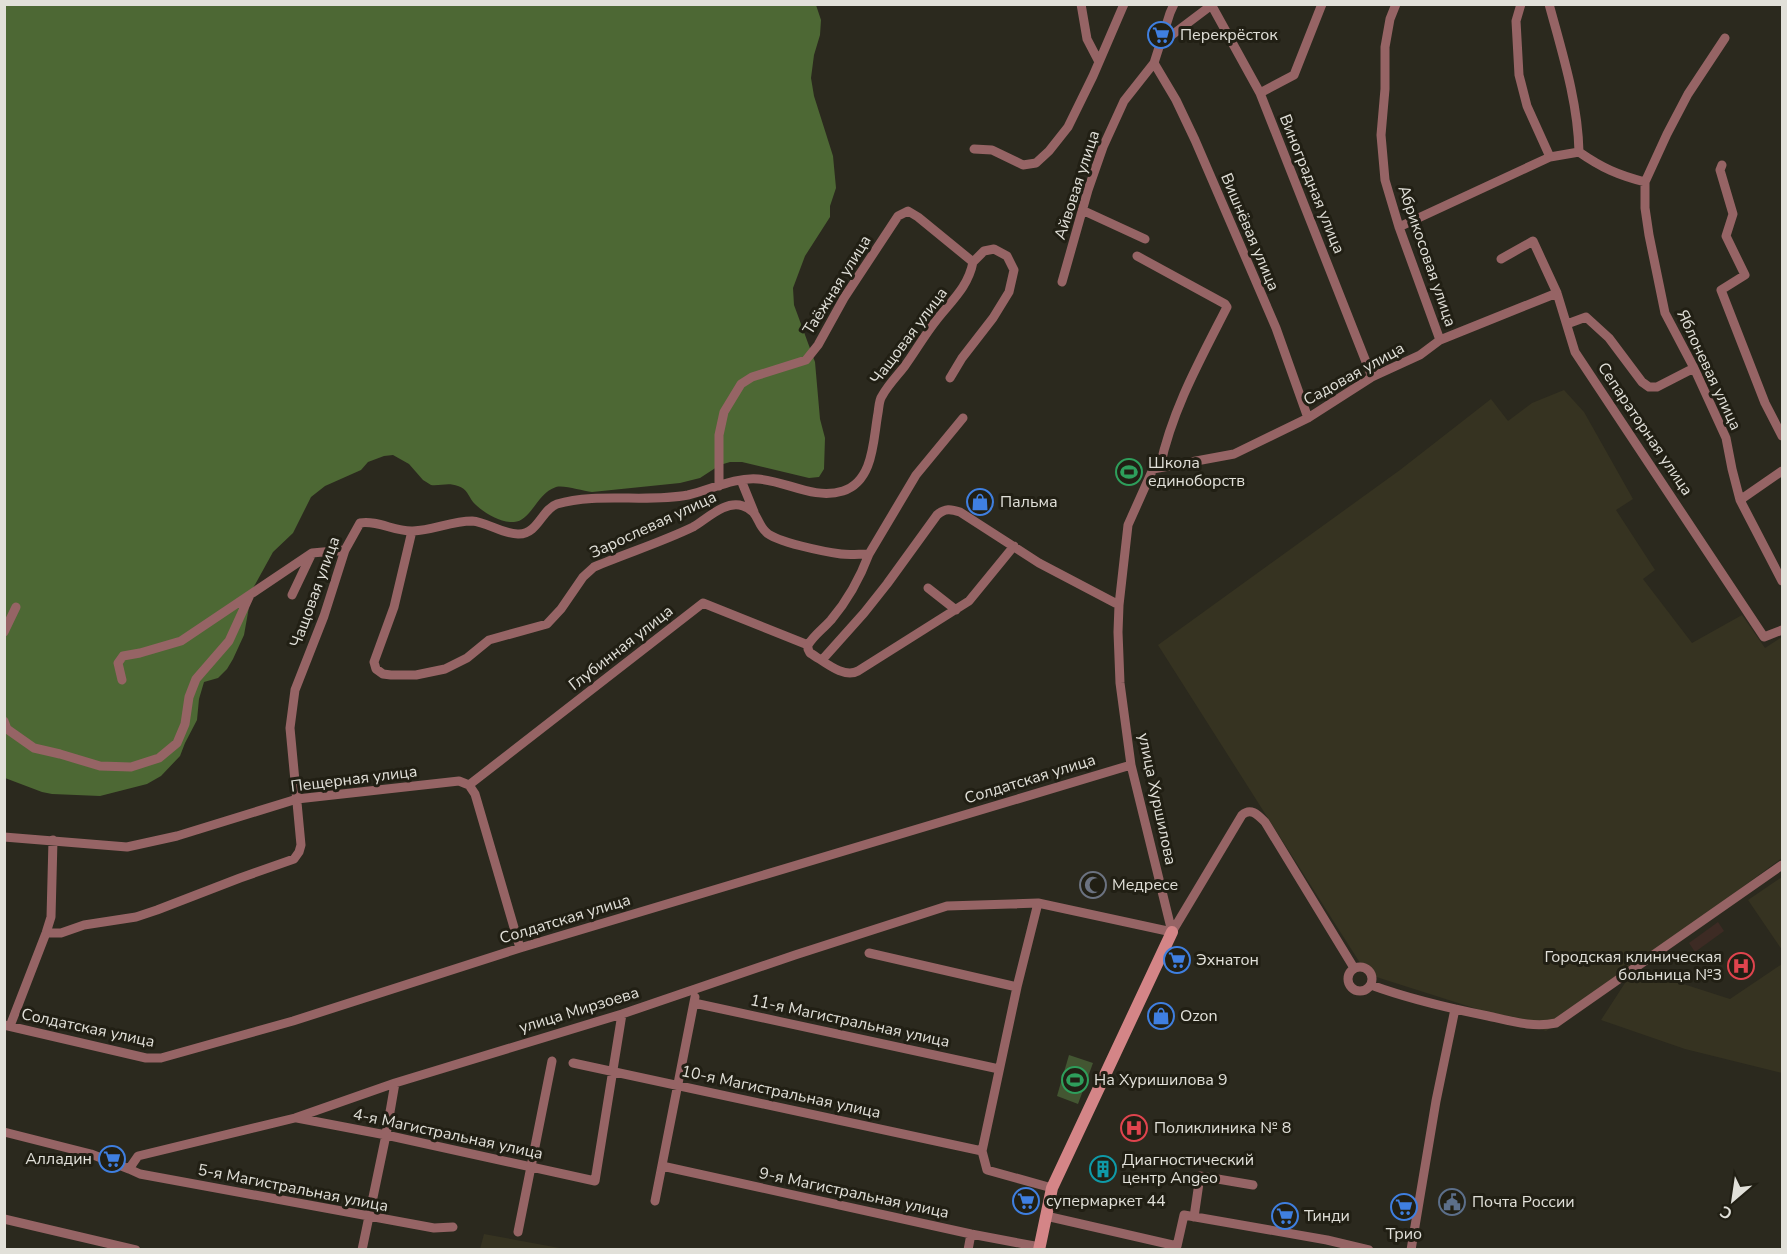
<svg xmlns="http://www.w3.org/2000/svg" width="1787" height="1254" viewBox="0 0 1787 1254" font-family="'Nunito Sans',sans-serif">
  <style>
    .built { fill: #363321 }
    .medical { fill: #3d2b24 }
    .green { fill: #435632 }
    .forest { fill: #4d6834 }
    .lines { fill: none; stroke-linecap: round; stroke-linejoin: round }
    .street { stroke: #966465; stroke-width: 9 }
    .secondary { stroke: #d48587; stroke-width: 12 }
    .labels { text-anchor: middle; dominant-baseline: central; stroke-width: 6; stroke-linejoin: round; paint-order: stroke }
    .poi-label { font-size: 16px; fill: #e1e0d9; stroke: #211f14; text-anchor: start }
    .street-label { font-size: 16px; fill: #e1e0d9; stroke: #211f14 }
  </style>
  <rect width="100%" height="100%" fill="#2b291e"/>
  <path class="built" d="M1564,390L1584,412L1633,499L1616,510L1655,570L1643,579L1692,643L1742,615L1765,648L1782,637V858L1546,1031L1367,974L1158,645L1400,470L1491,399L1508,421L1532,403Z
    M1782,877V950L1748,900Z
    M1782,964V1073L1685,1049L1601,1020L1625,983L1643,971L1730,999Z
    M484,1234L565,1249H480Z"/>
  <path class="medical" d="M1718,922L1724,931L1695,952L1689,943Z"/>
  <path class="green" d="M1069,1055L1093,1063L1078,1104L1057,1096Z"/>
  <path class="forest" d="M5,5H816L821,20L820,35L814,55L811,78L814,96L833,156L836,188L830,206V217L805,256L793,288L794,305L815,362L820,419L825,438L824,469L819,477L809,478L742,462H730L720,465L700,478L680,483L592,492C582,491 565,485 556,487C537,493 531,521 514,522C500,523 482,512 473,502C468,495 467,489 458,486C448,482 441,486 431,485L423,480L409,464L393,455L384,456L368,462L361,470L325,486L311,497L293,533L273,552L252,590L244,635L233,659L227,669L218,678L204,682L199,699L197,720L185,743L180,756L161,776L147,784L100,796L52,794L42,792L5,778Z"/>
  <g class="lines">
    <path class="street" d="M1081,4L1087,39L1099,62
      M1396,4L1390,19L1385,47V89L1381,135L1385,180L1399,227L1440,340
      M1521,4L1516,21L1519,75L1527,106L1550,157
      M1549,4C1562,52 1578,102 1579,152C1602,168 1618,175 1645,182
      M1212,6L1260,93L1372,377
      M1725,38L1688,94L1667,134L1645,182V208L1649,235L1665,313L1694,368L1726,438L1732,469L1740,500L1782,581
      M1160,44L1213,4
      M1154,63L1176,100L1195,140L1276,328L1308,418
      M1260,93L1294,75L1322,4
      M974,149L992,150L1023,165L1036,163L1049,151L1068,127L1093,76L1124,4
      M1722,165L1720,170L1733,214L1726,236L1745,275L1721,290L1765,403L1782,436
      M1082,210L1145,239
      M1399,227L1550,157L1579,152
      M1137,256L1225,304L1227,307C1200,360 1172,410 1160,467
      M1501,259L1533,241L1557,293L1575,352L1764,637L1782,630
      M1062,282L1088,190L1103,147L1124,101L1154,63L1170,13L1174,4
      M1567,324L1586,317L1609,338L1642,382L1649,387H1657L1694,368
      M950,378L962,358L993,318L1009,292L1014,270L1007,256L994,249L984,251L973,262
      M741,480L754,512
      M719,486V435L724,412L741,384L752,377L806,360L818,345L844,298L898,216L908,211L918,217L973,262
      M1740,500L1782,471
      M412,531L394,607L374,662L376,669L383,674L391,675H416L445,669L467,658L489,640L547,624L561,609L583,577L594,567C627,553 662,542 693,527C707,519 725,500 743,506C759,511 756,523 766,532C775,542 826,552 841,554C850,555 859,554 869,554L916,475L963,418
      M869,554C860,578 847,601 831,620C823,629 814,635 808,645V649L810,653C824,661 843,679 858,671L969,601L1014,546
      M928,588L956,610
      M292,595L312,553L345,550
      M4,632L16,607
      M822,660L864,613L887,584L937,515C945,508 951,509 960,512L1039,563L1119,605
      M122,680L118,663L123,656L140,653L181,641L312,553
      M4,721L7,729L34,748L60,754L100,766L131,767L159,758L177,743L185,724L189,697L196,679L229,641L250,595
      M469,785L703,603L808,645
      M4,837L127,847L177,836L297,799L459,781L469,785L475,794L520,948
      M1038,903L1017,987L982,1151L987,1170L1052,1188
      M1172,932L1131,765L1120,683L1118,632L1119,605L1128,525L1153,469L1234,454L1308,418L1372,377L1420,355L1440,340L1557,293
      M1172,932L1242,815C1251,807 1258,815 1265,822L1354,968
      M46,933H61L84,925L136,917L157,910L240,878L294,859L299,852L301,845L290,728L295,690L324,616L345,550L360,523C378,520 395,532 413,531C433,530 452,521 472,521C487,522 504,535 519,534C538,534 542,509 557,504C597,492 647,503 688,495C710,490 735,477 758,479C787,481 813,500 843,491C874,481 873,440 878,413C879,407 879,400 882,396C888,385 897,376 904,367C915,352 924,336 935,322C950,302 968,288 973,262
      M869,953L1017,987
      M1348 979a12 12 0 1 1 24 0a12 12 0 1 1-24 0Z
      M1371,985C1409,999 1448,1008 1488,1016C1511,1021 1533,1028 1556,1023L1782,865
      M694,1003L999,1069
      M4,1025L146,1058H161L293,1021L520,948L1131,765
      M10,1026L46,933L51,917L53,840
      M573,1063L982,1151
      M297,1118L386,1135L595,1181L622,1014
      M4,1132L91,1154L129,1169L138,1156L295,1118L395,1083L622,1014L795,955L947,906L1038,903L1172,932
      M662,1166L971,1234L1040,1247
      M129,1169L140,1174L434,1228L453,1227
      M655,1201L695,997
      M1046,1216L1177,1246L1184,1215L1327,1240L1369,1250
      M1194,1217L1200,1176L1253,1185
      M4,1219L136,1250
      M518,1232L552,1061
      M362,1250L386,1135L395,1083
      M968,1250L971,1234
      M1411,1250L1436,1101L1455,1009"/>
    <path class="secondary" d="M1039,1250L1052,1188L1172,932"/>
  </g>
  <defs>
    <symbol id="supermarket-ring" viewBox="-11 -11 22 22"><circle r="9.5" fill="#211f14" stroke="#3f7fe0" stroke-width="1.5"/><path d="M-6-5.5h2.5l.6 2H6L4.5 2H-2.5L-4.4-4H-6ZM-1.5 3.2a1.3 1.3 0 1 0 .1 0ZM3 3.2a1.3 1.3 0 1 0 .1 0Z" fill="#3f7fe0"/></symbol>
    <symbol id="stadium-ring" viewBox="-11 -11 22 22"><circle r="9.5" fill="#211f14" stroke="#2e9e5b" stroke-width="1.5"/><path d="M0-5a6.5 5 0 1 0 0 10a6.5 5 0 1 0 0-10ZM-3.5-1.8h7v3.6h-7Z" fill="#2e9e5b"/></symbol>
    <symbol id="shop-ring" viewBox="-11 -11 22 22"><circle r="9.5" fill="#211f14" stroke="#3f7fe0" stroke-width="1.5"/><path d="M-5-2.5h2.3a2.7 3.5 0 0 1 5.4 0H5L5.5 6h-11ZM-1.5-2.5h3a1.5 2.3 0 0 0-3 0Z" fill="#3f7fe0"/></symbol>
    <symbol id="mosque-ring" viewBox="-11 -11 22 22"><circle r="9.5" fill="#211f14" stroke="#6b7280" stroke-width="1.5"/><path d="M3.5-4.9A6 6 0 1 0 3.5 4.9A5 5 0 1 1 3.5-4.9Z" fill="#6b7280"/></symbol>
    <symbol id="hospital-ring" viewBox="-11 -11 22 22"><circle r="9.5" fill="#211f14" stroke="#e0444e" stroke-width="1.5"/><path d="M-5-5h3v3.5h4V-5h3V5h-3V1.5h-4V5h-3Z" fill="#e0444e"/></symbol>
    <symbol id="building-ring" viewBox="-11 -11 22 22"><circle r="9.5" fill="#211f14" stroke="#0f9aa8" stroke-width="1.5"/><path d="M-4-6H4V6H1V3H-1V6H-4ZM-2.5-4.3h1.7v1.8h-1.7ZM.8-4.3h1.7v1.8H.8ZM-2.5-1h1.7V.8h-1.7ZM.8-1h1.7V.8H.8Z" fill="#0f9aa8"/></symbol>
    <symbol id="civic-ring" viewBox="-11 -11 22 22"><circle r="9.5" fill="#211f14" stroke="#5c6f8a" stroke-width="1.5"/><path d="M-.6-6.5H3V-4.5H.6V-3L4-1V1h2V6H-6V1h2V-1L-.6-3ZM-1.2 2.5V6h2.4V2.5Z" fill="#5c6f8a"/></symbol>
  </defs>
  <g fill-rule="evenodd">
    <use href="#supermarket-ring" x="1146" y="20" width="30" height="30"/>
    <use href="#stadium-ring" x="1114" y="457" width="30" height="30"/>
    <use href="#shop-ring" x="965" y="487" width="30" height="30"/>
    <use href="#mosque-ring" x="1078" y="870" width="30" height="30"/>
    <use href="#supermarket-ring" x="1162" y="945" width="30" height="30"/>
    <use href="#hospital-ring" x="1726" y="951" width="30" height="30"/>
    <use href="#shop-ring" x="1146" y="1001" width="30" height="30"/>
    <use href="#stadium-ring" x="1060" y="1065" width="30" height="30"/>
    <use href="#hospital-ring" x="1119" y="1113" width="30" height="30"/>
    <use href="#supermarket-ring" x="97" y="1144" width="30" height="30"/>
    <use href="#building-ring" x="1088" y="1154" width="30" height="30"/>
    <use href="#supermarket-ring" x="1011" y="1186" width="30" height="30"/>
    <use href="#civic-ring" x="1437" y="1187" width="30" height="30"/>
    <use href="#supermarket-ring" x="1389" y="1192" width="30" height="30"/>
    <use href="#supermarket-ring" x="1270" y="1201" width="30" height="30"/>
  </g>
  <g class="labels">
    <g class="poi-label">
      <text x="1180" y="35">Перекрёсток</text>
      <text x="1148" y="463">Школа<tspan x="1148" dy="18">единоборств</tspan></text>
      <text x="1000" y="502">Пальма</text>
      <text x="1112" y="885">Медресе</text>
      <text x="1722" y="957" text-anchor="end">Городская клиническая<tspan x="1722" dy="18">больница №3</tspan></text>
      <text x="1196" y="960">Эхнатон</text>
      <text x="1180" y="1016">Ozon</text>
      <text x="1094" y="1080">На Хуришилова 9</text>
      <text x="1154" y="1128">Поликлиника № 8</text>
      <text x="92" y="1159" text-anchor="end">Алладин</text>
      <text x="1122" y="1160">Диагностический<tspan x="1122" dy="18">центр Angeo</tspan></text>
      <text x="1046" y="1201">супермаркет 44</text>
      <text x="1472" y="1202">Почта России</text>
      <text x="1304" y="1216">Тинди</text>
      <text x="1404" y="1234" text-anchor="middle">Трио</text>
    </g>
    <g class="street-label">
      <text transform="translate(1312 184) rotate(68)">Виноградная улица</text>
      <text transform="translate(1077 185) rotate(-72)">Айвовая улица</text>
      <text transform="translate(1250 232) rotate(67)">Вишнёвая улица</text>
      <text transform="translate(1427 256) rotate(71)">Абрикосовая улица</text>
      <text transform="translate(837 285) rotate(-58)">Таёжная улица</text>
      <text transform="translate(909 336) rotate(-53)">Чащовая улица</text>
      <text transform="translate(1709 370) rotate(65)">Яблоневая улица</text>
      <text transform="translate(1354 374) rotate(-29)">Садовая улица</text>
      <text transform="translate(1645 429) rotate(56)">Сепараторная улица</text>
      <text transform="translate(653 525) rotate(-25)">Зарослевая улица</text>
      <text transform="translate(315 592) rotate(-70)">Чащовая улица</text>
      <text transform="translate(621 648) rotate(-38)">Глубинная улица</text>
      <text transform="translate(354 779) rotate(-7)">Пещерная улица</text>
      <text transform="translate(1030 779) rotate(-17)">Солдатская улица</text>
      <text transform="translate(1157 799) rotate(78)">улица Хуршилова</text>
      <text transform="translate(565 919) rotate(-17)">Солдатская улица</text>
      <text transform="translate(579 1010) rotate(-17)">улица Мирзоева</text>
      <text transform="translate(850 1021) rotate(12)">11-я Магистральная улица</text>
      <text transform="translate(88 1028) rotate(12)">Солдатская улица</text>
      <text transform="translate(781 1092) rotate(12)">10-я Магистральная улица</text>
      <text transform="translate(448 1134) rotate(12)">4-я Магистральная улица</text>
      <text transform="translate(293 1188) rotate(11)">5-я Магистральная улица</text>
      <text transform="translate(854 1193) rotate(12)">9-я Магистральная улица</text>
    </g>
  </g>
  <rect width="1787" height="1254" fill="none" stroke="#e1e0d9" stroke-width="12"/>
  <g transform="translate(1733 1200) rotate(209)" stroke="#211f14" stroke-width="4.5" paint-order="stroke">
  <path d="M0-4.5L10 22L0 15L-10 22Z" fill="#e1e0d9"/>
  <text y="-9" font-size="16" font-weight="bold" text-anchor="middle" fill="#e1e0d9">С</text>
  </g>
</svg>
